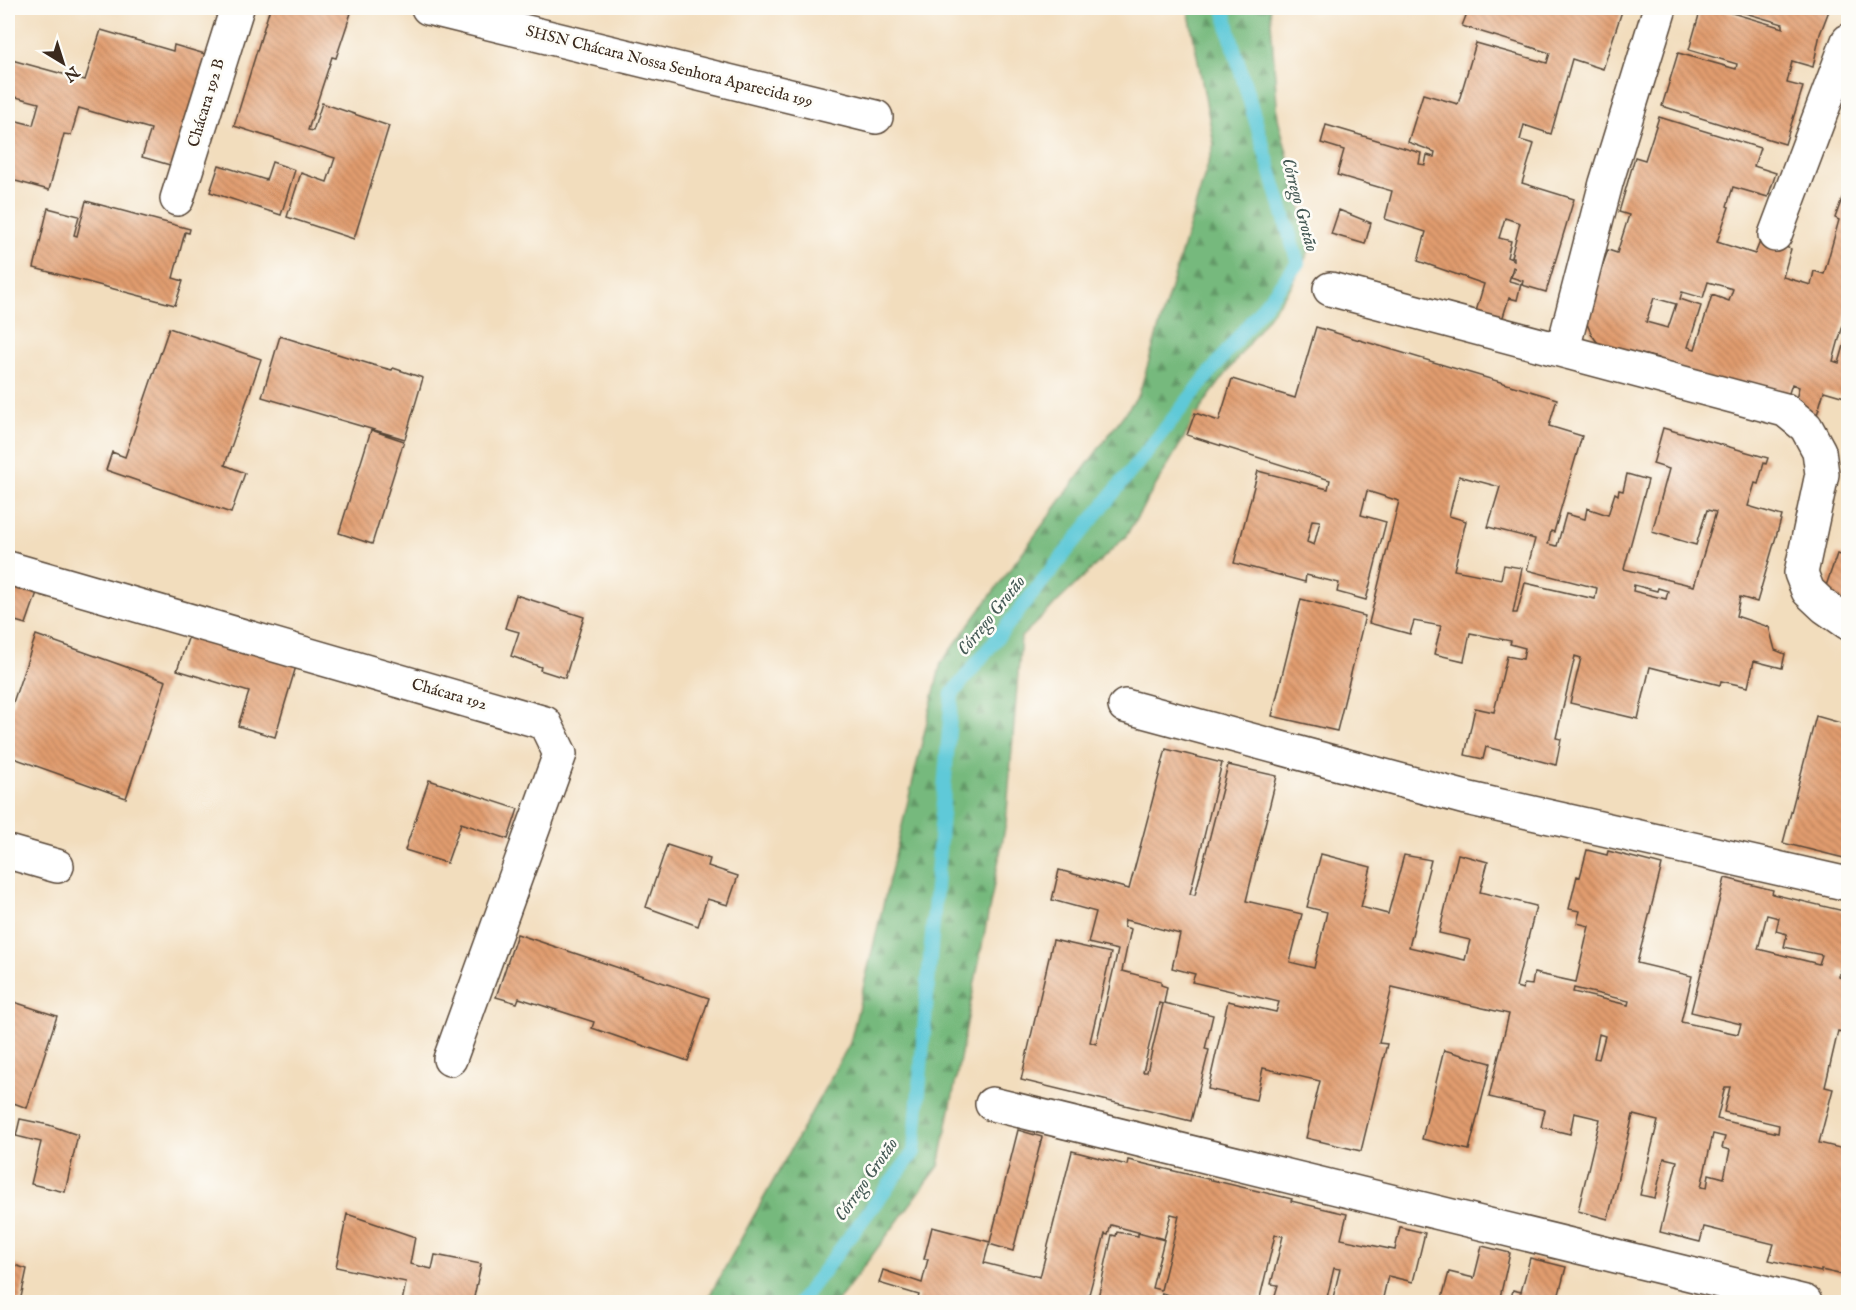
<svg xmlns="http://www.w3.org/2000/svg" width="1856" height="1310" viewBox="0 0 1856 1310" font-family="'IM FELL English',serif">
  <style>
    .forest { fill: url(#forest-firs); stroke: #58724e; stroke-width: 1.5 }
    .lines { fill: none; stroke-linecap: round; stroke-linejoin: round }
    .stream { stroke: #5ec9d8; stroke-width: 14 }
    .building { fill: url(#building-back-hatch); fill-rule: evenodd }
    .street-casing { stroke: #564536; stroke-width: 36 }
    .street { stroke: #fff; stroke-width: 33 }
    .labels { text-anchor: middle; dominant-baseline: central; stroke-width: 5; stroke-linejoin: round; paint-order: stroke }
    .street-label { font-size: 16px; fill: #3b2a1e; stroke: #fdfcf7 }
    .water-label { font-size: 18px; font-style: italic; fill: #465a56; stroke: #fdfcf7 }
  </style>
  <defs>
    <pattern id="forest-firs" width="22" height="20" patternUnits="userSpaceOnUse" patternTransform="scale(1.5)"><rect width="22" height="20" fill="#76b97d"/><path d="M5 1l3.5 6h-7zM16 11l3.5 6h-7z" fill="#629766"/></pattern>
    <pattern id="building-back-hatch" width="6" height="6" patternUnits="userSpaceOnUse" patternTransform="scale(1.5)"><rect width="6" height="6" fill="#e19c6e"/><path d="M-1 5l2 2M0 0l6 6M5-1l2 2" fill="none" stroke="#b87f5a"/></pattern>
  </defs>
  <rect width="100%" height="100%" fill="#fdfcf7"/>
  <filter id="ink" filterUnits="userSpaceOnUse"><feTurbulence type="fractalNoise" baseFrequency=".0167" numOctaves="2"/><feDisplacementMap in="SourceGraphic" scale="12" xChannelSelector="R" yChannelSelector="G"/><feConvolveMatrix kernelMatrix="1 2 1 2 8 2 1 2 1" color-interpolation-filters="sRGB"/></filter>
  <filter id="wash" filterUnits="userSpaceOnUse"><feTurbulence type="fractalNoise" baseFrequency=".008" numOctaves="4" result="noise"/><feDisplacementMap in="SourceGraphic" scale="24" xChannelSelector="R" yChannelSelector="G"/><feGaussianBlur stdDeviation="1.35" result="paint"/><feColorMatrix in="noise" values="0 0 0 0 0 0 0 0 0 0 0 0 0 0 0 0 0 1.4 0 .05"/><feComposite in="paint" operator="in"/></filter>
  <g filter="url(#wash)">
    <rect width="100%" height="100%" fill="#f2ddbd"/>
    <path class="forest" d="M1188,8H1270L1278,118L1311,247L1292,285L1205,402L1126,536L1021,637L1006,823L939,1166L837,1302H706L850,1043L941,663L1139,394L1214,144Z"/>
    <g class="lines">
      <path class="stream" d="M800,1302L914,1152L952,694L1298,263L1230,35L1224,8"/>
    </g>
    <g id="blocks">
      <path class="building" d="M270,8H316L322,10L324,8H331L351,13L336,58L332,57L308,130L313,131L322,103L389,126L354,239L287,217L301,173L327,182L335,158L234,126Z
        M1469,8H1623L1603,69L1572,59L1551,134L1524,125L1520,140L1534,144L1522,183L1574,199L1546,292L1522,285L1523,281L1511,277L1515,268L1513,267L1509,281L1521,284L1517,300L1509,298L1501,323L1475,315L1484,284L1418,261L1426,232L1385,219L1392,191L1337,175L1344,150L1321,143L1326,125L1421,153L1419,164L1425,165L1427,155L1434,157L1435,152L1408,142L1423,94L1458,104L1476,43L1547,63L1550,53L1462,26ZM1505,218L1520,223L1511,257H1514V260L1507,257L1511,241L1499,238Z
        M1701,8H1715L1783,28V24L1728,8H1830L1820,34L1813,67L1792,61L1787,83L1803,87L1785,144L1662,106L1678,53L1736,69L1737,64L1689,50Z
        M101,30L173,51L174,45L212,56L177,167L142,157L151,129L79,108L71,135L64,134L49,190L8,179V139L13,120L33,125L39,103L8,95V59L85,80Z
        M1659,117L1760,148L1754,166L1776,173L1768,197L1733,187L1727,206L1729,207L1717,242L1755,254L1761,239L1791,249L1783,277L1811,285L1814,271L1824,274L1839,220L1835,218L1848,182V307L1833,361L1839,363L1848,332V398L1824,391L1817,415L1794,408L1799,387L1792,384L1785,405L1659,362V358L1637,353L1636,355L1600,346L1592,335L1587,324L1586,311L1608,250L1617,253L1629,215L1619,212L1635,157L1645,160ZM1708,282L1733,289L1729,301L1712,295L1695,349L1688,347L1701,306L1680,299L1682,292L1703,298ZM1654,298L1676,304L1668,328L1646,322Z
        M272,162L295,170L281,215L210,192L219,165L266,180Z
        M86,201L190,229L189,233L185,232L173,278L183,281L175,305L34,268L48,208L79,216L74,235L77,236Z
        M1339,210L1371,223L1365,244L1331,234Z
        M1316,327L1557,399L1549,426L1582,436L1554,532L1551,531L1548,544L1557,546L1566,514L1585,519L1587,508L1608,515L1615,493L1618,495L1619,490L1623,491L1627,474L1648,480L1624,569L1694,586L1716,512L1707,510L1696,545L1652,532L1669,469L1653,464L1663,428L1768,458L1766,464L1764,463L1758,484L1755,483L1748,506L1782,516L1757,602L1740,597L1736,616L1769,627L1775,650L1785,654L1782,668L1754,661L1748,687L1721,681L1720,685L1650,667L1638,719L1570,703L1581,658L1575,656L1556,738L1561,739L1556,765L1486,747L1483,759L1465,755L1475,708L1494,712L1507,656L1523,659L1525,648L1510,644L1511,641L1470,633L1464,661L1434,654L1441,626L1414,621L1410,634L1369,623L1399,501L1367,491L1361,515L1386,522L1366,600L1337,592L1339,583L1306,575L1305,582L1234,563L1258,471L1328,489L1330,480L1187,435L1195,413L1219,421L1232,379L1295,398ZM1459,476L1500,487L1488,527L1535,539L1527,570L1597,588L1595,599L1525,583L1517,613H1513L1522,568L1504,565L1501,579L1454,570L1466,521L1449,516ZM1312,520L1320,521L1314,545L1307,542ZM1634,585L1657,591L1658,588L1668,591L1666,599L1633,591Z
        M169,328L261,359L225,465L245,473L231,513L106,470L112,452L125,457Z
        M280,336L373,365L392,370L393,368L423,378L405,439L262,397Z
        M371,430L404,441L372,544L339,533Z
        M1848,545V616L1819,606L1837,554L1844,556Z
        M8,574L40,584L26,624L8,619Z
        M516,595L584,617L565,678L540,670L541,667L511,656L519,632L505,628Z
        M1301,599L1365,616L1337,731L1272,716Z
        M191,630L297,663L275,737L238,726L249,692L177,670Z
        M36,635L166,681L126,798L8,756V717Z
        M1816,716L1848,725V859L1783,843Z
        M1166,749L1222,763L1190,894L1195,895L1228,765L1277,776L1246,901L1302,914L1290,962L1314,968L1327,912L1307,907L1321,854L1371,867L1361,907L1388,914L1404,855L1431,860L1409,947L1465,960L1470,940L1439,933L1458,854L1488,862L1480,892L1536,906L1516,987L1523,989L1524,984L1532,985L1534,973L1576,982L1589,926L1577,923L1580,911L1569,909L1577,876L1580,877L1587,850L1607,855L1608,851L1662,865L1637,963L1692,976L1681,1022L1738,1034L1741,1024L1691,1012L1725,878L1773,890L1772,894L1848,912V971L1840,970L1839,977L1848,980V1034L1838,1031L1825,1087L1833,1089L1819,1143L1848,1150V1276L1821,1270V1272L1769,1260L1774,1244L1704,1227L1700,1242L1660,1232L1677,1161L1664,1158L1655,1198L1640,1195L1658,1121L1633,1115L1608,1219L1578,1211L1600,1119L1574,1113L1570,1134L1541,1127L1545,1110L1489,1097L1509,1014L1392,987L1379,1043L1387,1044L1361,1151L1306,1138L1320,1081L1263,1068L1256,1100L1208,1089L1228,1001L1276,1012L1279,1002L1192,982L1195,974L1172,968L1180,934L1134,922L1125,920L1124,927L1131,929L1122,971L1161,981V985L1167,987L1164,1003L1213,1015L1205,1049L1209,1050L1191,1121L1021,1080L1053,940L1111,953L1090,1042L1096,1044L1118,950L1088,943L1096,912L1052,900L1059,870L1129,889ZM1767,915L1779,918L1776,931L1787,934L1784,947L1822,955L1819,964L1758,949ZM1574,988L1629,1001L1628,1005L1573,992ZM1159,1003L1163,1004L1147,1072H1143ZM1599,1034L1605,1036L1599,1059L1594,1058ZM1725,1087H1730L1724,1112L1779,1125L1778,1133L1717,1119ZM1713,1134L1725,1137L1722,1148L1730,1150L1724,1178L1709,1174L1707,1188L1701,1187Z
        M429,780L518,809L508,839L461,823L447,863L405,850Z
        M667,845L710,859L708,866L738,876L728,905L707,899L698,926L646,907Z
        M517,934L709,998L688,1061L592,1028L594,1022L519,998L517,1003L496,997Z
        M8,1000L57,1016L27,1108L8,1101Z
        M1444,1050L1491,1063L1469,1150L1422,1139Z
        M20,1119L49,1125L78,1135L65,1192L31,1184L41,1142L16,1136Z
        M1018,1130L1042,1137L1013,1251L989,1244L984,1263L1040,1277L1072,1151L1127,1165L1128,1160L1292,1199L1291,1201L1347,1214L1341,1239L1395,1250L1400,1227L1425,1233L1413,1282L1388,1276L1382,1302H1332L1340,1269L1334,1268L1326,1302H1273L1278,1285L1271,1284L1283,1236L1275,1235L1259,1302H1172L1174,1297L1162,1293L1160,1302H1097L1112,1235L1116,1236L1117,1232L1138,1236V1233L1164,1240L1152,1288L1161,1290L1179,1216L1171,1214L1164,1239L1111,1225L1108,1235L1105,1234L1087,1302H917L919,1295L879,1283L883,1270L922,1283L928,1259H924L932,1227L990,1242Z
        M347,1214L415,1237L410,1264L432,1269L435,1255L481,1264L473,1302H402L406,1282L336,1267Z
        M1482,1246L1510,1253L1499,1302H1441L1449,1272L1474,1278Z
        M1530,1258L1566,1267L1557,1302H1510L1513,1290L1521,1292Z
        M8,1263L27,1269L20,1302H8Z"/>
    </g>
  </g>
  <g filter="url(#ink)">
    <use href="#blocks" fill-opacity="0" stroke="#564536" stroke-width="1.5"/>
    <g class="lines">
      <defs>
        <path id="street" d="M428,8L876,117
          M177,199L237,8
          M1775,235L1848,41
          M1330,289L1785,410L1806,427L1819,451L1822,474L1801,573L1808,591L1825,607L1848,623
          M1563,349L1606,183L1660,8
          M8,568L545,723L560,754L450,1059
          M1125,706L1466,798L1848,884
          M8,852L57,866
          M992,1104L1805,1302"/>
      </defs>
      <use href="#street" class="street-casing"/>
      <use href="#street" class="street"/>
    </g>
  </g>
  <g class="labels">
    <g class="street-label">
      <text transform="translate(669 67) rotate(14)">SHSN Chácara Nossa Senhora Aparecida 199</text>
      <text transform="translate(207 103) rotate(-73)">Chácara 192 B</text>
      <text transform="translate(449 695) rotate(16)">Chácara 192</text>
    </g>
    <g class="water-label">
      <text transform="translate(1299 205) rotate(75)">Córrego Grotão</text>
      <text transform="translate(992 616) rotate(-51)">Córrego Grotão</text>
      <text transform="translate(867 1180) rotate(-55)">Córrego Grotão</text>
    </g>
  </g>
  <rect width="1856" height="1310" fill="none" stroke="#fdfcf7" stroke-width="30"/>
  <g transform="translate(63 63) rotate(142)" stroke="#fdfcf7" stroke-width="4.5" paint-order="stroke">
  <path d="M0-4.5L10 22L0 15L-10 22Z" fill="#3b2a1e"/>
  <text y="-9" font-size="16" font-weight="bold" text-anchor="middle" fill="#3b2a1e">N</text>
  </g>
</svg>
